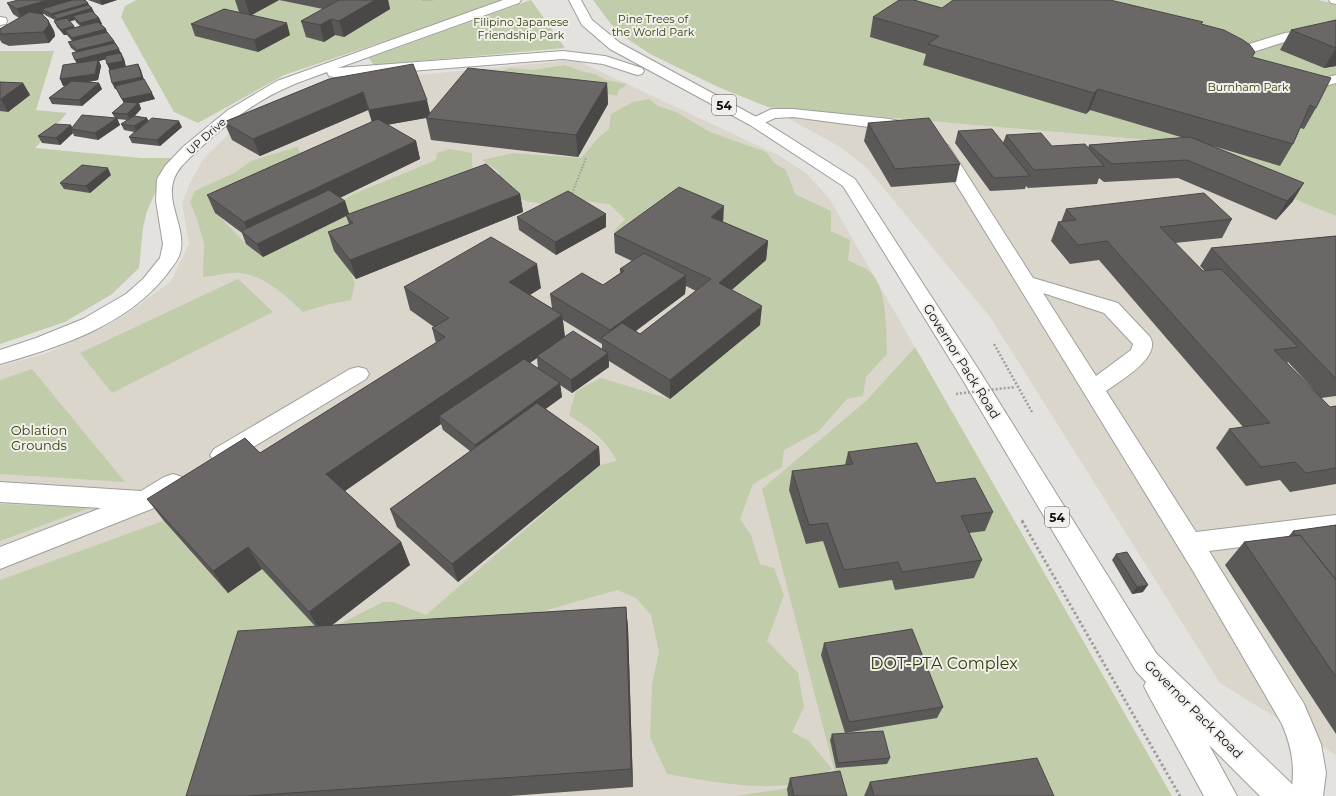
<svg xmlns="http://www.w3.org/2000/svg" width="1336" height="796" viewBox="0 0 1336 796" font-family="Montserrat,sans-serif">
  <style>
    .built { fill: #dbd6cc }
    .green { fill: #c1ccaa }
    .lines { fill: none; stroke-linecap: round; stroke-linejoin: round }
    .minor-casing { stroke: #9f9e9b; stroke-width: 2 }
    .major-casing { stroke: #9f9e9b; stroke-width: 2 }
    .highway-casing { stroke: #9f9e9b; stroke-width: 2 }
    .path-far3 { stroke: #a09e9c; stroke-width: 1.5; stroke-dasharray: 1.5 1.5; stroke-linecap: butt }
    .path-far2 { stroke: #a09e9c; stroke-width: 2; stroke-dasharray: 1.5 1.5; stroke-linecap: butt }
    .path-far1 { stroke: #a09e9c; stroke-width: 2.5; stroke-dasharray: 2 2; stroke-linecap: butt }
    .path { stroke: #a09e9c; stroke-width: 3; stroke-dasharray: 2.5 2.5; stroke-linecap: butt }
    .minor { fill: #fff; fill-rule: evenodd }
    .major { fill: #fff; fill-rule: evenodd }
    .highway { fill: #fff; fill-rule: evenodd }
    .path-bridge { stroke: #a09e9c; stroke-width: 2.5; stroke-dasharray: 2 2; stroke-linecap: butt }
    .wall { fill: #5b5958; fill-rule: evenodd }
    .shaded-wall { fill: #4a4847 }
    .building { fill: #6a6766; stroke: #4a4847 }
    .labels { text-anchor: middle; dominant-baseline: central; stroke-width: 4; stroke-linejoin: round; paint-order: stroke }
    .far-park-label { font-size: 11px; fill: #334004; stroke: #f1efec }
    .far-street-label { font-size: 11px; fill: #121110; stroke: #f1efec }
    .shield { fill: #f1efec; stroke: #555452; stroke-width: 1 }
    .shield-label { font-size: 12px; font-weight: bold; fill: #121110 }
    .street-label { font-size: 13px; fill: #121110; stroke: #f1efec }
    .park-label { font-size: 13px; fill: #334004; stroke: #f1efec }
    .near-park-label { font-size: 16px; fill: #334004; stroke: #f1efec }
  </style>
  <rect width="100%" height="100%" fill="#e4e2df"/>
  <path class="built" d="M576,60L778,155L806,173L829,198L915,347L867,400L786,469L838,782L735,796H0V366L45,354L109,325L132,310L171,281L189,244L182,203L190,183L203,159L232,131L362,80Z
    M768,107L1149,140L1336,216V755L1220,683L990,317L866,167L840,147Z"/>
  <path class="green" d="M136,0H507L284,75L198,123L174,112L121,17L125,6Z
    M531,0L565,48L374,65L369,58Z
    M593,0H1318L1336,4V216L1149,140L768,107L718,87L650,54L617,32Z
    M0,51H54L36,110L67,113L35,148L141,158H171L147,211L143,228L139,268L112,294L65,322L0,344Z
    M565,65L584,72L595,74L606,80L627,84L618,91L617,96L494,74L510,68L532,70Z
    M649,99L658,106L676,112L710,132L766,152L774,163L786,170L795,194L831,211V231L850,240L848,260C854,264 865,267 870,272C888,288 886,331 887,354L866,377L863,396L847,399L819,431L784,450L782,467L753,484L740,519L751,535L760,564L774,568L784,595L767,641L798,673L804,707L792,732L809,741L832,769C824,773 816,778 807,781C769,793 707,781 667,774L650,737L652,684L659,652L651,615L636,598L617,590L519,618L199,796H0V580L163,521L228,593L262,569L322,633L383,602H393L426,615L600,465L617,461C603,436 591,430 569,415L576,391L601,378L670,399L760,325L630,228L613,232L625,219L609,204L575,200L546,205L519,199L501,179L498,171L482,160L512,153L581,158L599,137L609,129L611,114L633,102Z
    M297,147L302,155L216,213L246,244L263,257L349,196L436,160L437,153L450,149L472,153V165L477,177L334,251L350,271L355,283L351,300L326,305L303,312C285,296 266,276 240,273C229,272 215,276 203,277L204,244L198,222L190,202L195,191L236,172L251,161Z
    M238,279L273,312L112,393L80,353Z
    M915,347L1172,796H735L837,781L762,489L867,400Z
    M32,369L125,482L0,474V380Z
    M0,504L89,508L0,541Z"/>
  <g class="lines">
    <defs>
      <path id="minor" d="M0,17L6,18L7,21L6,24L0,25Z
        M1336,27V35L1291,40L1256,51L1252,55L1255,64L1263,70L1261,73L1256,74L1244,69L1238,55L1246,45L1285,33Z
        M1336,75V83C1322,87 1309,91 1295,87L1293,84L1295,81L1316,80Z
        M772,109H793L890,119L912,124L915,127L912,130L907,132L793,117L775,118L760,125H750L747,122L750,119Z
        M942,143L948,145L950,148L1033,278L1118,303L1150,337C1162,357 1120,381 1106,391L1196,532L1336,515V535L1209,551L1304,704L1321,744L1326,773L1323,796H1291C1295,768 1293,750 1282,724L1193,571L934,148L936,145ZM1043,293L1104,313L1133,344L1131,350L1096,376Z
        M358,367L366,369L369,374L366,379L230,461L222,464L214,461L210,455L214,449L350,369Z
        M173,474L182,477L185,484L182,491L154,508L0,569V547L101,508L0,502V482L141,491L164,477Z"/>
      <path id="major" d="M1329,0H1336V4L1331,3Z"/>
      <path id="highway" d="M503,0H521L519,3L338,68L563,51L605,56L642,68L644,71L642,74L637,75L603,64L563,59L334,77L329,76L327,72C314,77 301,81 288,87C255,101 225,125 199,149C190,158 178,167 174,179C165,203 187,229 180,253C178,261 171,268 167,274C128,325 60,347 0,364V350L36,338L83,319L126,294L143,279L160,258L163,244L156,201L157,179L165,166L183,147L228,110L277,81Z
        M569,0H581L592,20L620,43L760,119L855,179L977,367L1156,653L1293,785L1298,796H1260L1209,745L1237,796H1204L1149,696L1144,686L1146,682L1136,671L961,377L843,186L750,125L610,49L582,25Z"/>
    </defs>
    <use href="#minor" class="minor-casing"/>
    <use href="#major" class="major-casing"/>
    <use href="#highway" class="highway-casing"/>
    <path class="path-far3" d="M422,0H434"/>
    <path class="path-far2" d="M571,196L586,158"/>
    <path class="path-far1" d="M994,344L1032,412
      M1022,520L1023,522"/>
    <path class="path" d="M1022,521L1180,796"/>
    <use href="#minor" class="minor"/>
    <use href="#major" class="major"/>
    <use href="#highway" class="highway"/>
    <path class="path-bridge" d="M956,394L1015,387"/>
  </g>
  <path class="wall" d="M88,0H117L102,5Z
    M235,0H279L251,15L290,35L258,52L195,36L191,24L239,12Z
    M279,0H388L390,9L344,37L335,35L324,42L306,37L301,21L323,9Z
    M7,3L90,6L95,14H94L99,18L102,24H101L106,29L107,33L114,41L124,59L126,67L138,64L143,79L155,99L139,103L141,109L135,116L147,118L148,121L182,127L160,146L132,143L129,137L134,132L124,130L121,124L127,120L117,119L120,125L98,140L74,136L73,133L60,145L42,143L38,136L71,125L72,128L115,118L112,113L124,103L116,89H115L110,70L106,59L99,61L101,66L98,80L89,82L99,83L102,89L82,106L52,104L49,98L66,85L63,86L77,63L72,53L76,52L71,48L68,42L72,41L67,35H64L57,27L54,21H55V20L45,15L44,14H42L48,20L54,31L55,36L49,43L9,46L2,43L0,40V29L19,18L13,14ZM75,20L76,22L80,26L75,28L70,21Z
    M942,8L1202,24L1252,57L1316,108L1304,129L1300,128L1293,144L1280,166L1213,146L1293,201L1276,220L1178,178L1104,182L1099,178L1097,184L1028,188L1026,186L1025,189L990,191L955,143L958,131L1003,143L1006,135L1052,146L1088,148L1089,145L1184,138L1090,110L1086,114L923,65L926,54L870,37L873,17Z
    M1336,20V66L1324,68L1280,50L1291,30Z
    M329,79L430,113L607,83L608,104L578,157L431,140L426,118L387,125L416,141L420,159L340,198L345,201L349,214L520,194L523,212L356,279L334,251L328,232L349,224L346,216L263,257L246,244L242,233L215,213L207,195L372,122L368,110L260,156L232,140L224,122Z
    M0,82L23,83L30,95L8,112L0,111Z
    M868,123L960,164L956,182L891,187L864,141Z
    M111,175L90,193L64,189L60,183Z
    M1066,209L1232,219L1222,238L1175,243L1203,271H1205L1200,266L1211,248L1336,236V396L1321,398L1288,362L1287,363L1330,407L1336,406V484L1290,492L1280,480L1246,486L1216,448L1229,429L1243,427L1099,260L1070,264L1051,241L1058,222H1061Z
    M606,214V227L556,255L519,230L517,217Z
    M724,222L768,241L766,260L731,290L760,325L670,399L609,361V367L572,393L560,385L562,397L545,409L599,447L600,465L458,582L397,527L390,509L470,451L443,430L441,424L345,491L401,542L410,565L332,625L626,607L628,628L633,787L510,796H186L315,626L262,569L228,593L164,521L147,499L260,453L436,343L432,328L434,327L410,310L404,287L541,288L530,295L552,308L550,294L603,285L620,273V269L632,261L615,253L614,234ZM686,286L696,291L640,334L636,331L685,294ZM563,320L602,344V349L565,337ZM537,358L538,368L530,363Z
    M848,452L936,483L993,512L985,531L969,533L982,560L974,578L895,590L892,580L839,588L823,541L806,544L789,490L792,471L845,465Z
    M1336,525V734L1225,565L1244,542L1288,537L1293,531Z
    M1116,554L1143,592L1132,594L1112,560Z
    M824,643L943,707L937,718L845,733L821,655Z
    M832,734L890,758L887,764L836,768L830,740Z
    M790,778L847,796H788L787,789Z
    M870,782L1054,796H864Z"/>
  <path class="shaded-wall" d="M47,0H74L42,9L44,14L23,20L17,9Z
    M100,0H117L102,5Z
    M245,0H279L250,16Z
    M369,0H388L390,9L344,37L339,21Z
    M88,3L91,8H92L95,14L76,20L73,16L75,20L60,24L57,19L53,15L54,20L51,14Z
    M99,18L102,24L82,29L80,23Z
    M331,19L335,35L324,42L320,25Z
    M48,20L54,31L55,36L49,43L43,32Z
    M287,23L290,35L258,52L254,40Z
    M74,26L77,32L65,30L67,35H64L61,30Z
    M106,29L108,35L75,44L72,38Z
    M114,41L117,47L80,56L77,50Z
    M1336,48V66L1324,68Z
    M119,49L124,59L126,67L110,71L107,64L122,55L99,61L101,66L98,80L63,86L60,79L78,66L75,60Z
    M138,64L141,70L145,83L115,89L112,83Z
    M23,83L30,95L8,112L1,99Z
    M99,83L102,89L82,106L79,100Z
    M607,83L608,104L578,157L576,135Z
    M1098,89L1090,110L1086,114L1094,93Z
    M363,92L368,110L260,156L253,139Z
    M152,93L155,99L139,103L141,109L130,120L127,114L125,106L122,99Z
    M427,100L431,117L373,127L369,110Z
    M117,118L120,125L98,140L95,133Z
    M147,118L150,124L137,133L134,126Z
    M179,121L182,127L160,146L157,140Z
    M71,125L73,130L71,129L73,133L60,145L56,138Z
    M416,141L420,159L252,240L251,239L244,222Z
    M108,168L111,175L90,193L86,186Z
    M1304,183L1293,201L1276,220L1287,201Z
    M520,194L523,212L356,279L350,260Z
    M345,201L349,214L346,215V216L263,257L257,244Z
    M724,206L723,225L711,217Z
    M606,214V227L556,255L555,242Z
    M768,241L766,260L718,302L719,283Z
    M537,264L541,288L513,305L509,282Z
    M686,275L685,294L615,346L611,344L610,330Z
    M762,306L760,325L670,399V380Z
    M562,315L565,338L537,356V358L445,421L439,416L441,424L336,497L326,474Z
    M608,353L609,367L572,393L571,380Z
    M560,383L562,397L479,458L475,445Z
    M599,447L600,465L458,582L452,564Z
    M401,542L410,565L322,633L309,612Z
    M248,547L262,569L228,593L213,571Z
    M1148,585L1143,592L1132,594L1137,587Z
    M626,607L628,628L633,787L631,769Z"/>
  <path class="building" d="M18,0H47L17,9L7,3Z
    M73,0H85L88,3L51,14L42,9Z
    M339,0H375L339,21L331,19L320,25L301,21Z
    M899,0H914L942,8L953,0H1110L1203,22L1201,24L1224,30L1243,40L1250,45L1255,52L1252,57L1331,78L1316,108L1310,105L1293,144L1098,89L1094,93L928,44L939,36L873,17Z
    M88,5L92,8L57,19L53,15Z
    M224,9L287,23L254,40L191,24Z
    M92,11L99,18L80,23L73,16Z
    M29,12L42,14L48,20L49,25L43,32L2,34L0,33V29Z
    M67,18L74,26L61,30L54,21Z
    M1336,20V48L1291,30Z
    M98,22L106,29L72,38L65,30Z
    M107,32L114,41L77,50L68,42Z
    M115,43L119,49L75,60L72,53Z
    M121,53L123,61L107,64L105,56Z
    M98,60L95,74L60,79L63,65Z
    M138,64L142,77L112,83L109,70Z
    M413,64L427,100L369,110L363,92L253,139L224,122L329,79Z
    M468,68L607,83L576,135L426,118Z
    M144,79L152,93L122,99L115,86Z
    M72,81L99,83L79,100L49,98Z
    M0,82L23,83L1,99H0Z
    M125,102L138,103L127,114L112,113Z
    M82,115L117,118L95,133L71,129Z
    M134,116L147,118L134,126L121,124Z
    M152,118L179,121L157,140L129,137Z
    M929,118L960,164L895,169L868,123Z
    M378,119L416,141L244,222L207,195Z
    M55,124L71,125L56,138L38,136Z
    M992,129L1030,176L994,178L958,131Z
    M1041,133L1052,146L1085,144L1104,166L1034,170L1006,135Z
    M1190,137L1304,183L1287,201L1187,160L1112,164L1089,145Z
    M486,164L520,194L350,260L328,232L353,223L346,215Z
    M82,165L108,168L86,186L60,183Z
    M679,187L724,206L711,217L768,241L719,283L762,306L670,380L601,338L622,323L640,334L711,279L614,234Z
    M329,190L345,201L257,244L241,231Z
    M568,191L606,214L555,242L517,217Z
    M1204,193L1232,219L1160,227L1203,271L1221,269L1298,347L1274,350L1330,407L1336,406V468L1306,473L1295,462L1261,467L1229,429L1270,423L1107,241L1078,245L1058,222L1076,220L1066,209Z
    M1336,236V379L1211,248Z
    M491,237L537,264L509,282L562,315L326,474L401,542L309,612L248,547L213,571L147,499L245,438L260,453L445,337L432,328L449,318L404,287Z
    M644,253L686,275L610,330L550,294L582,273L603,285L624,271L620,269Z
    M573,331L608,353L571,380L537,356Z
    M524,359L560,383L475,445L439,416Z
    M537,403L599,447L452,564L390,509Z
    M917,443L936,483L975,478L993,512L961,516L982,560L902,572L898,562L844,570L827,523L809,525L792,471L853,464L848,452Z
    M1336,525V580L1300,535L1296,536L1293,531Z
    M1300,535L1336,580V677L1244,542Z
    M1127,552L1148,585L1137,587L1116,554Z
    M626,607L631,769L248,796H186L238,631Z
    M912,629L943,707L849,722L824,643Z
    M883,731L890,758L838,763L832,734Z
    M1037,758L1054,796H874L870,782Z
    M840,771L847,796H794L790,778Z"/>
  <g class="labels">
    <g class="far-park-label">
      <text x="653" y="19">Pine Trees of<tspan x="653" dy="13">the World Park</tspan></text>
      <text x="521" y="22">Filipino Japanese<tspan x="521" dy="13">Friendship Park</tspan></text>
      <text x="1248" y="87">Burnham Park</text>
    </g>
    <g class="far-street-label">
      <text transform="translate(206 136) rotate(-42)">UP Drive</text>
    </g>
    <g class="shield">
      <rect x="712" y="95" width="24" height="20" rx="3"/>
      <rect x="1045" y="507" width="24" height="20" rx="3"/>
    </g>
    <g class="shield-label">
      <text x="724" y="105">54</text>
      <text x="1057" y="517">54</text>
    </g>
    <g class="street-label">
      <text transform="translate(962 361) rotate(58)">Governor Pack Road</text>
      <text transform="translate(1194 709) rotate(45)">Governor Pack Road</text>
    </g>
    <g class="park-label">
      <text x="39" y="430">Oblation<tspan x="39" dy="15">Grounds</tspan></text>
    </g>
    <g class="near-park-label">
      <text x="944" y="663">DOT-PTA Complex</text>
    </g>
  </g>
</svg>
